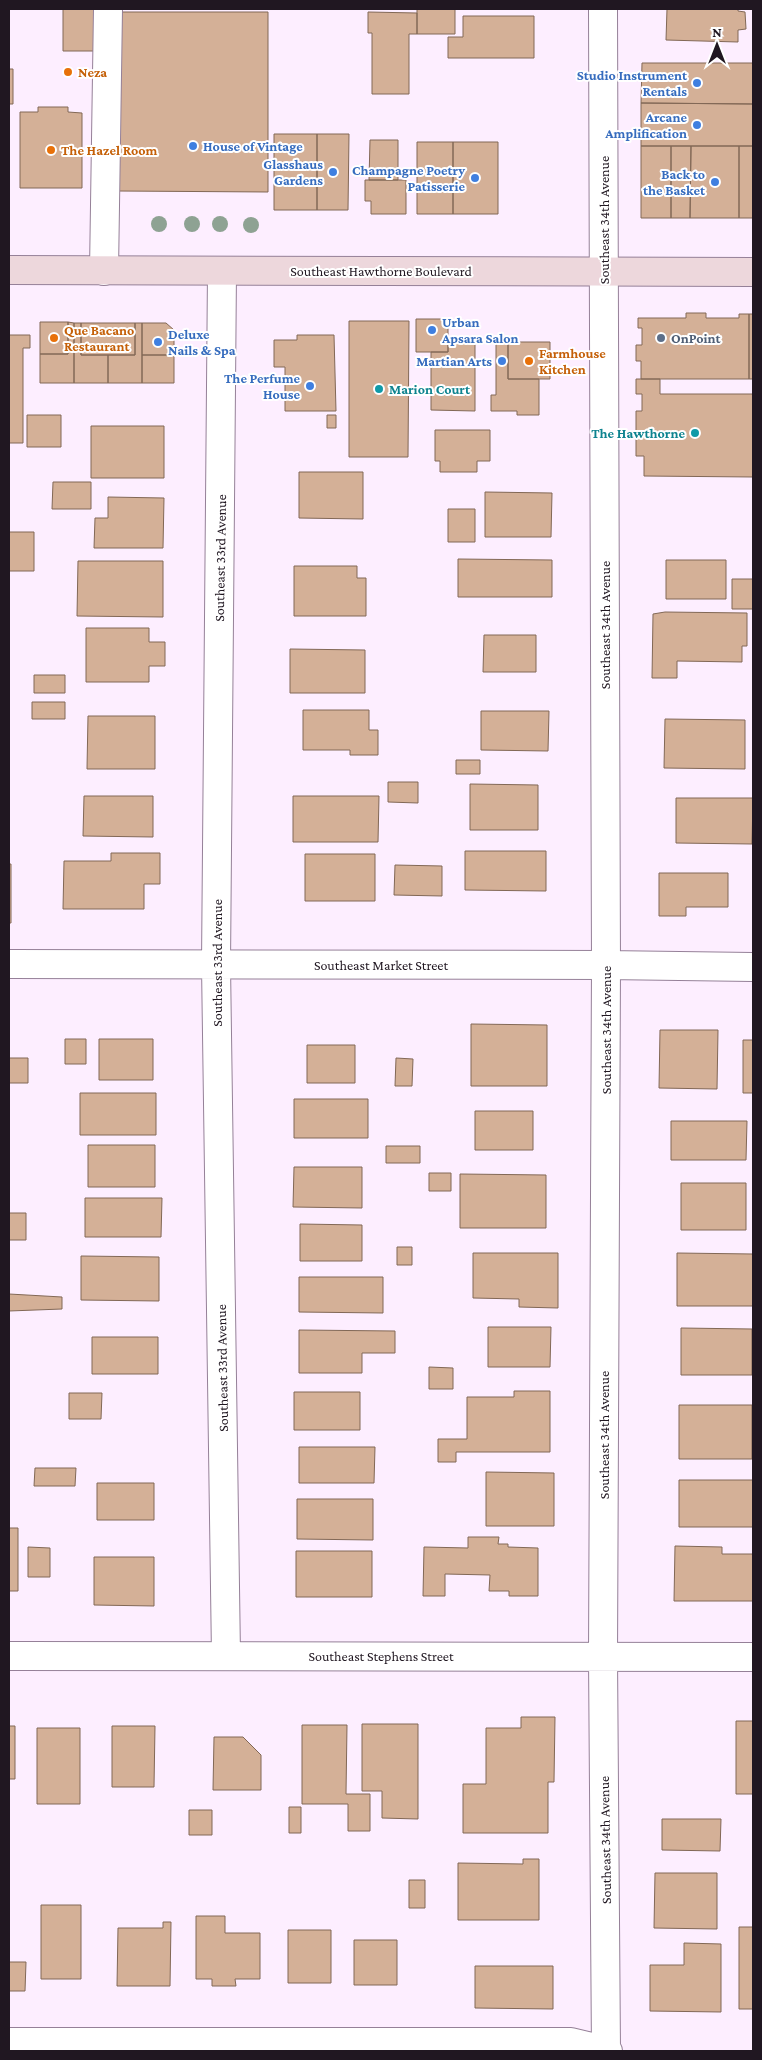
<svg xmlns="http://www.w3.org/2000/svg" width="762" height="2060" viewBox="0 0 762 2060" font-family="'Crimson Pro',serif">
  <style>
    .building { fill: #d4b097; stroke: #826856 }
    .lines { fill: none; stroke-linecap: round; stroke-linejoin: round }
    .minor-casing { stroke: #958098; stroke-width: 30 }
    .secondary-casing { stroke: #958098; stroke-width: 30 }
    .minor { stroke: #fff; stroke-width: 28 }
    .secondary { stroke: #edd7dc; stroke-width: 28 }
    .tree { fill: #8ea293 }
    .food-dot { fill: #e8710a; stroke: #fff; stroke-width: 2 }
    .shop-dot { fill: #3f7fe0; stroke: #fff; stroke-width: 2 }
    .service-dot { fill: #5c6f8a; stroke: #fff; stroke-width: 2 }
    .culture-dot { fill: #0f9aa8; stroke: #fff; stroke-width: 2 }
    .labels { text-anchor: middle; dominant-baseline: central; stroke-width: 4; stroke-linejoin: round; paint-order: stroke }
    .food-label { font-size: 14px; font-weight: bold; fill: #c56008; stroke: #fff; text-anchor: start }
    .shop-label { font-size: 14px; font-weight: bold; fill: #366cbe; stroke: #fff; text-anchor: end }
    .street-label { font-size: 14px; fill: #201721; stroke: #fff }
    .service-label { font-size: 14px; font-weight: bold; fill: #4e5e75; stroke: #fff; text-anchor: start }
    .culture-label { font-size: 14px; font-weight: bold; fill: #0d838f; stroke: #fff; text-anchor: start }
  </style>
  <rect width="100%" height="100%" fill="#fdeeff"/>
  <path class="building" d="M63,9H99V51H63Z
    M417,9H455V34H417Z
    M667,9H738V11L745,12L746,29L738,30V42L666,40Z
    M118,12H268V192L118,191Z
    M368,12L417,13V34H409V94H372V33H368Z
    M463,16H534V58H448V37H463Z
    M642,63H753V104L641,103Z
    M9,69H13V104H9Z
    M641,103L753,104V146H641Z
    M38,107H68V112L82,113V188H20V112H38Z
    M274,134H317V210H274Z
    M317,134H349L348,210H317Z
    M370,140H398V180H369Z
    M417,142H453V214H417Z
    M453,142H498V214H453Z
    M641,146H671V218H641Z
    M671,146H691L690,218H671Z
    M691,146H739V218H690Z
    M739,146H753V218H739Z
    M365,180H406V214H371V201H365Z
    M686,313H706V318H739V314H749V379H641V361H636V345H642V328H638V318H686Z
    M749,314H753V379H749Z
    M416,319H448V352H416Z
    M349,321H409L408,457H349Z
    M40,322H68V354H40Z
    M68,322L74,323V383H40V354H68Z
    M74,323H81V355H108V383H74Z
    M81,323H135V355H81Z
    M135,323H142V383H108V355H135Z
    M142,323H166L174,330V355H142Z
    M9,335H30V348H23V443H9Z
    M297,335H334L336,411H285V367H274V340H297Z
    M448,341H475V411L431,410V352H448Z
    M496,342H508V379H539V415H517V411H491V395H496Z
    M508,342H550V379H508Z
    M142,355H174V383H142Z
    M636,379H660V394H753V477L644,476V456H636V411H642V394H636Z
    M27,415H61V447H27Z
    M327,415H336V428H327Z
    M91,426H164V478H91Z
    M435,430H490V461H477V472H440V461H435Z
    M299,472H363V519L299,518Z
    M53,482H91V509H52Z
    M485,492L552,493L551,537H485Z
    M108,497L164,498L163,548H94L95,518H108Z
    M448,509H475V542H448Z
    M9,532H34V571H9Z
    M458,559L552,560V597H458Z
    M666,560H726V599H666Z
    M78,561H163V617L77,616Z
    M294,566H357V578H366V616H294Z
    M732,579H753V609H732Z
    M665,612L747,613V646H742V662L677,661V678H652L653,614Z
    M86,628H149V642H165V666H149V682H86Z
    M484,635H536V672H483Z
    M290,649L365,650V693H290Z
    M34,675H65V693H34Z
    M32,702H65V719H32Z
    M303,710H369V730H378V755H350V750H303Z
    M481,711H549L548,751L481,750Z
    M88,716H155V769H87Z
    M665,719L745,720V769L664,768Z
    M456,760H480V774H456Z
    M388,782H418V803L388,802Z
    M470,784L538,785V830H470Z
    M84,796H153V837L83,836Z
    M293,796H379L378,842H293Z
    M676,798H753L752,844L676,843Z
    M465,851H546V891L465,890Z
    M111,853H160V884H144V909H63L64,861H111Z
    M305,854H375V901H305Z
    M9,864H11V923H9Z
    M395,865L442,866V896L394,895Z
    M659,873H728V907H686V916H659Z
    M471,1024L547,1025V1086H471Z
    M660,1030H718L717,1089L659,1088Z
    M65,1039H86V1064H65Z
    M99,1039H153V1080H99Z
    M743,1040H753V1093H743Z
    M307,1045H355V1083H307Z
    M9,1058H28V1083H9Z
    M396,1058L413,1059L412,1086H395Z
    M80,1093H156V1135H80Z
    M294,1099H368V1138H294Z
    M475,1111H533V1150H475Z
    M671,1121H747L746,1160H671Z
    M88,1145H155V1187H88Z
    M386,1146H420V1163H386Z
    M294,1167H362V1208L293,1207Z
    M429,1173H451V1191H429Z
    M460,1174L546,1175V1228H460Z
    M681,1183H746V1230H681Z
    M85,1198H162L161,1237H85Z
    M9,1213H26V1240H9Z
    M300,1224L362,1225V1261H300Z
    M397,1247H412V1265H397Z
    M473,1253H558V1308L519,1307V1299L473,1298Z
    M677,1253L753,1254V1306H677Z
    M81,1256L159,1257V1301L81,1300Z
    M299,1277H383V1313L299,1312Z
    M9,1294L62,1297V1309L9,1311Z
    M488,1327H551L550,1367H488Z
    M681,1328L752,1329V1375H681Z
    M299,1330L395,1331V1353H362V1373H299Z
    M92,1337H158V1374H92Z
    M429,1367L453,1368V1389H429Z
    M514,1391H550V1452H456V1462H438V1439H467V1397H514Z
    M294,1392H360V1430H294Z
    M69,1393H102L101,1419H69Z
    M679,1405H752V1459H679Z
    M299,1447H375L374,1483H299Z
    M35,1468H76L75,1486H34Z
    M486,1472L554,1473V1526H486Z
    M679,1480H753V1527H679Z
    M97,1483H154V1520H97Z
    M297,1499H373V1540L297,1539Z
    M9,1528H18V1591H9Z
    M468,1537H499L498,1544H508V1547L538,1548V1596H509V1591H489L490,1575L445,1574V1596H423L424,1547L468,1548Z
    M675,1546L722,1547V1554H753V1601H674Z
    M28,1547L50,1548V1577H28Z
    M296,1551H372V1597H296Z
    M94,1557H154V1606L94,1605Z
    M521,1717H555L554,1782H548V1833H463V1784H486V1728H521Z
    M736,1721H753V1794H736Z
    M362,1724H418V1819L382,1818V1791H362Z
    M302,1725H347L346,1794H370V1831H348V1804H302Z
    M9,1726H15V1779H9Z
    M112,1726H155L154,1787H112Z
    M37,1728H80V1804H37Z
    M214,1737H243L261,1755V1790H213Z
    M289,1807H301V1833H289Z
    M189,1810H212V1835H189Z
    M662,1819H721L720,1851L662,1850Z
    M523,1859H539V1920H458V1863L523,1864Z
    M655,1873H717V1929L654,1928Z
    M409,1880H425V1908H409Z
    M41,1905H81V1979H41Z
    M196,1916H225V1933H260V1979H235L236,1986H212V1979H196Z
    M163,1922H171L170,1986H117L118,1928H163Z
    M739,1927H753V2009H739Z
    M288,1930H331V1983H288Z
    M354,1940H397V1985H354Z
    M684,1943L721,1944V2012L650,2011V1965H684Z
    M9,1962H26L25,1991H9Z
    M475,1966H553V2009L475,2008Z"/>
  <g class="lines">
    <defs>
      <path id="minor" d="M603,9L606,965L603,1657L606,2051
        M104,271L108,9
        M222,271L216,965L226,1656
        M9,964L606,965L753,967
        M9,1656L753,1657
        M9,2042H571L608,2051"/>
      <path id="secondary" d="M9,270L753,272"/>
    </defs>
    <use href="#minor" class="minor-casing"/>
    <use href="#secondary" class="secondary-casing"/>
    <use href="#minor" class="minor"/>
    <use href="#secondary" class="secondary"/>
  </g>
  <g class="tree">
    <circle cx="159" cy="224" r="8"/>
    <circle cx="192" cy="224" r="8"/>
    <circle cx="220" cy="224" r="8"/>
    <circle cx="251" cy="225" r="8"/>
  </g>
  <g class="food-dot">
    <circle cx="68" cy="72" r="5"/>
    <circle cx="51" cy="150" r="5"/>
    <circle cx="54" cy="338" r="5"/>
    <circle cx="529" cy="361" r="5"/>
  </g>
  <g class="shop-dot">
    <circle cx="697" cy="83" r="5"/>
    <circle cx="697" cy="125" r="5"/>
    <circle cx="193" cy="146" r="5"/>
    <circle cx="333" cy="172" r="5"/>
    <circle cx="475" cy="178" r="5"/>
    <circle cx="715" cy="182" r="5"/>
    <circle cx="432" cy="330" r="5"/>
    <circle cx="158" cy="342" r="5"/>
    <circle cx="502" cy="361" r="5"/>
    <circle cx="310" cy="386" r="5"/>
  </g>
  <circle class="service-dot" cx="661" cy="338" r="5"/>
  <g class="culture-dot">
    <circle cx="379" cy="389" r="5"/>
    <circle cx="695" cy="433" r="5"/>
  </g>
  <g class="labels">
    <g class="food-label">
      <text x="78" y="72">Neza</text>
      <text x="61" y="150">The Hazel Room</text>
      <text x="64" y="330">Que Bacano<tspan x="64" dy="16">Restaurant</tspan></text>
      <text x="539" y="353">Farmhouse<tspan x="539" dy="16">Kitchen</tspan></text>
    </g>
    <g class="shop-label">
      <text x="687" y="75">Studio Instrument<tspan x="687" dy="16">Rentals</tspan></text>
      <text x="687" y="117">Arcane<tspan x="687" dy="16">Amplification</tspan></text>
      <text x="203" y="146" text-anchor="start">House of Vintage</text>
      <text x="323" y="164">Glasshaus<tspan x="323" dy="16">Gardens</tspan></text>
      <text x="465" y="170">Champagne Poetry<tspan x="465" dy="16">Patisserie</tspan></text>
      <text x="705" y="174">Back to<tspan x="705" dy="16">the Basket</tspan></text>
      <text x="442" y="322" text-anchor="start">Urban<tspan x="442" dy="16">Apsara Salon</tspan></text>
      <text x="168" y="334" text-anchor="start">Deluxe<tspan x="168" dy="16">Nails &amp; Spa</tspan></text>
      <text x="492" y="361">Martian Arts</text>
      <text x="300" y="378">The Perfume<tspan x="300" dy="16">House</tspan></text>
    </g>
    <g class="street-label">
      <text transform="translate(604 220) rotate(-90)">Southeast 34th Avenue</text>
      <text x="381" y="271">Southeast Hawthorne Boulevard</text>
      <text transform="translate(220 558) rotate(-89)">Southeast 33rd Avenue</text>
      <text transform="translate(605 625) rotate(-90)">Southeast 34th Avenue</text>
      <text transform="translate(217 963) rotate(-90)">Southeast 33rd Avenue</text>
      <text x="381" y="965">Southeast Market Street</text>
      <text transform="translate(606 1030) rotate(-90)">Southeast 34th Avenue</text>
      <text transform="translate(222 1368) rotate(-91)">Southeast 33rd Avenue</text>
      <text transform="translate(604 1435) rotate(-90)">Southeast 34th Avenue</text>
      <text x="381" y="1656">Southeast Stephens Street</text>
      <text transform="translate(605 1840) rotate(-91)">Southeast 34th Avenue</text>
    </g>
    <g class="service-label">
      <text x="671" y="338">OnPoint</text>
    </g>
    <g class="culture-label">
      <text x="389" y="389">Marion Court</text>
      <text x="685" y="433" text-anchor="end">The Hawthorne</text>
    </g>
  </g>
  <rect width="762" height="2060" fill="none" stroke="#201721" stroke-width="20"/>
  <g transform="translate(717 45)" stroke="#ffffff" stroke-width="4" paint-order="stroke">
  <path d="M0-4L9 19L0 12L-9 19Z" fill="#201721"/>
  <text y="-8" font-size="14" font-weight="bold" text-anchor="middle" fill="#201721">N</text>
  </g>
</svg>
